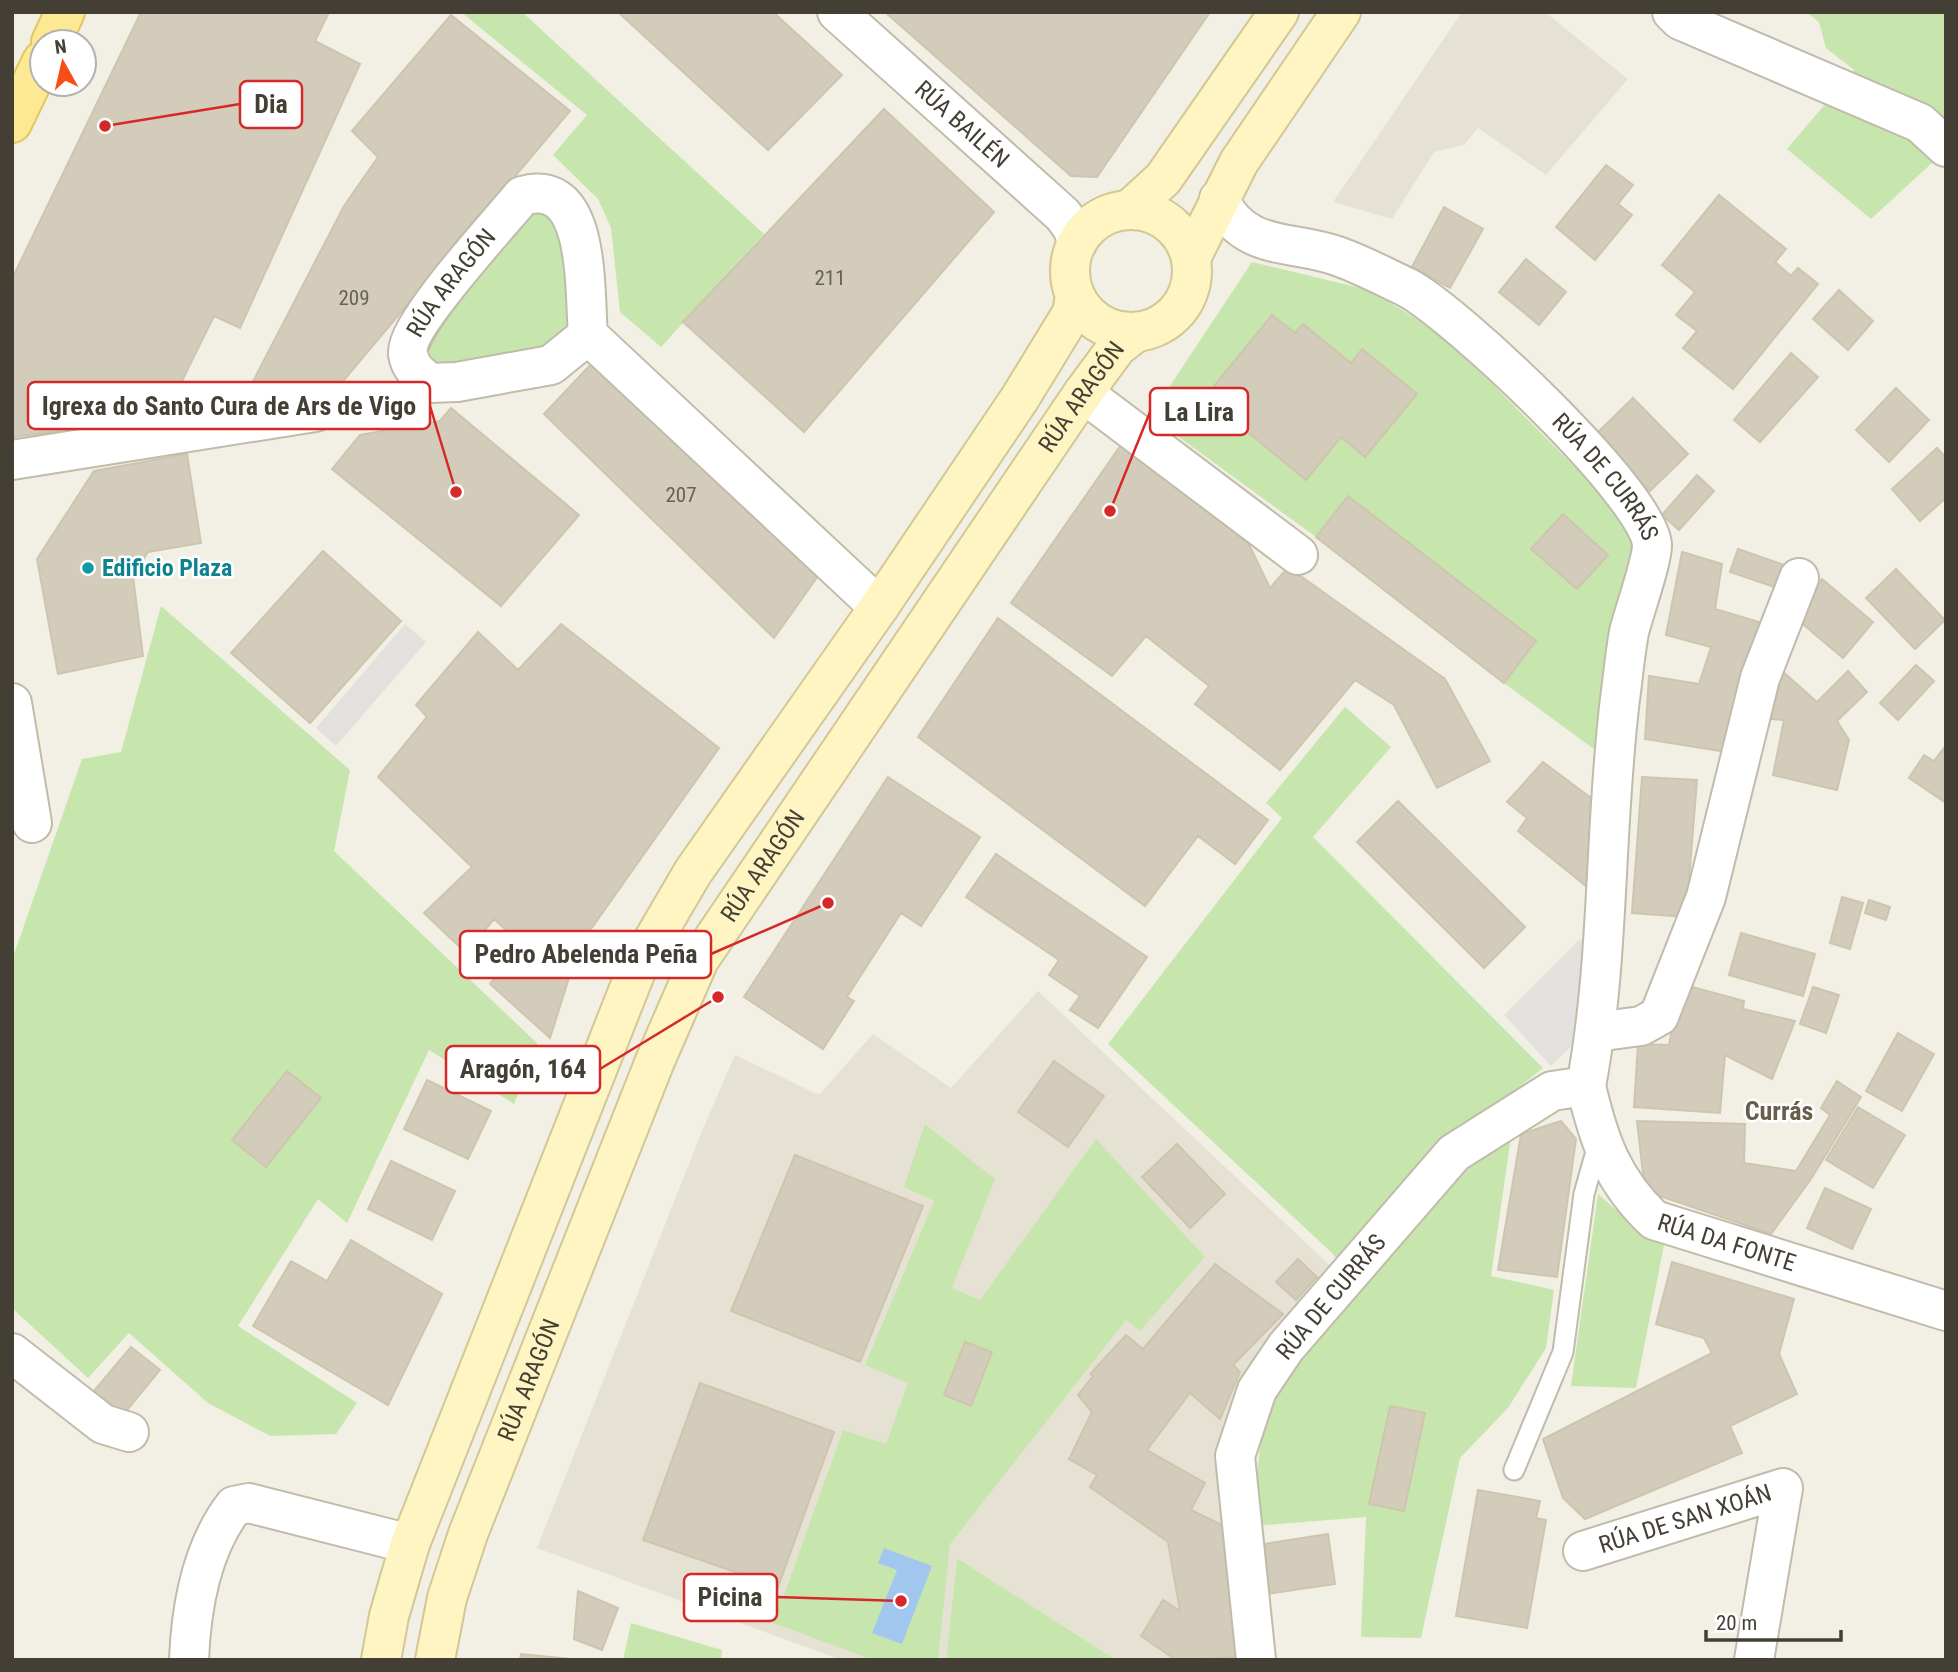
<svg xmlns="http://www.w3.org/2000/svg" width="1958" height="1672" viewBox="0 0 1958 1672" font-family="'Roboto Condensed',sans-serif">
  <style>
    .residential { fill: #e6e2d3 }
    .green { fill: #c7e6ad }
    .parking { fill: #e3e1dd }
    .water { fill: #a1c7ef }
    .building { fill: #d3ccba; stroke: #cec5ae; stroke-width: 2 }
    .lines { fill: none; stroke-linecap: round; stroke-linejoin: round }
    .lane-casing { stroke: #c0bbaa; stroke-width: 23 }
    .street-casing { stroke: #c0bbaa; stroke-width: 42 }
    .secondary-casing { stroke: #d2c795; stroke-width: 42 }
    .primary-casing { stroke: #e1c863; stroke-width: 42 }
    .lane { stroke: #fff; stroke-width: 19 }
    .street { stroke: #fff; stroke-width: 38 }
    .secondary { stroke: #fef5c3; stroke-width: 38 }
    .primary { stroke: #fde993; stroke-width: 38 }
    .culture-dot { fill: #0f9aa8; stroke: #fff; stroke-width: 2.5 }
    .labels { text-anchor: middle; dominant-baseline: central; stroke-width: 5; stroke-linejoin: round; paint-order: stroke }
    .number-label { font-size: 21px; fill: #686256 }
    .street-label { font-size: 24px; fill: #443f34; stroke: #fff }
    .culture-label { font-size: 24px; font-weight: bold; fill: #0d838f; stroke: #fff; text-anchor: start }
    .neighbourhood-label { font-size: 26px; font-weight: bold; fill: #675e4c; stroke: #fff }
    .leader { fill: none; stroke: #d62828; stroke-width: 2.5 }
    .callout-dot { fill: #d62828; stroke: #fff; stroke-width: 2.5 }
    .callout { fill: #fff; stroke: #d62828; stroke-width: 2.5 }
    .callout-label { font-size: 26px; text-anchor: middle; font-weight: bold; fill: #443f34 }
  </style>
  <rect width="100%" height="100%" fill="#f2efe5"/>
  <path class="residential" d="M1462,12H1545L1628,79L1546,175L1478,128L1464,145L1434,152L1392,219L1333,202Z
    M1038,991L1337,1272L1249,1386L1246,1660H1116L957,1558L946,1660H841L537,1548L702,1131L735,1055L819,1095L873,1034L951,1088Z"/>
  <path class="green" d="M461,12H522L764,234L661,347L620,312L611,228L598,199L553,155L587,115Z
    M1806,12H1946V150L1871,219L1787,149L1854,70L1826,48L1819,22Z
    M544,209L562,227L568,320L563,339L546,353L439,368L424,352L427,333L523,212Z
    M1252,262L1369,290L1445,336L1629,522L1636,546L1602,755L1504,683L1536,641L1349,496L1316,537L1150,416Z
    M161,606L350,770L334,851L538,1044L514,1104L429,1050L347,1223L318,1199L238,1326L357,1403L336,1434L270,1436L208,1403L129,1333L88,1378L12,1308V960L82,759L121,752Z
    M1345,707L1391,747L1313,837L1543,1068L1518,1088L1491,1276L1554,1290L1546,1348L1508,1408L1460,1458L1421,1638L1361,1637L1366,1517L1255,1526C1257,1503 1256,1479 1259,1456C1267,1388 1316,1338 1358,1288L1333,1254L1108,1044L1282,818L1266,803Z
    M925,1124L995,1179L952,1288L980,1300L1096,1139L1205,1257L1140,1331L1126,1320L950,1544L938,1660H873L741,1611L749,1588L783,1598L843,1430L886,1444L908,1383L865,1365L934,1201L904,1187Z
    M1598,1194L1637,1228L1664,1245L1636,1388L1571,1386Z
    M957,1558L1116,1660H946Z
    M631,1623L722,1650L721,1660H623Z"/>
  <path class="parking" d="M405,624L426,642L336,746L316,728Z
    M1580,939L1593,950L1584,1034L1551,1066L1504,1015Z"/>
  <path class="water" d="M884,1548L932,1566L902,1644L872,1633L897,1570L878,1563Z"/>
  <path class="building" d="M141,12H329L315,41L360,64L240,328L214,316L175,395L179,416L12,437V279Z
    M618,12H773L842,75L768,150Z
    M885,12H1210L1097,177L1071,176Z
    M451,15L570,111L328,399L274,411L248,391L344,206L378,157L352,131Z
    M884,109L994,212L804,432L683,322Z
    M1606,165L1633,185L1618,204L1632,215L1595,260L1556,227Z
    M1719,195L1786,249L1775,262L1791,276L1798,268L1818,284L1733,389L1683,348L1697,331L1676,315L1695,292L1662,265Z
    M1444,207L1483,229L1450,288L1412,267Z
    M1526,259L1566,292L1539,325L1499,292Z
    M1839,290L1873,321L1848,350L1813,319Z
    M1272,315L1295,333L1303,324L1351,363L1362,349L1417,394L1365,457L1341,437L1306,480L1205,397Z
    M1791,353L1818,377L1760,442L1734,420Z
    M595,360L818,576L774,638L544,414Z
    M1896,388L1929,420L1889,462L1856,430Z
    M1633,398L1688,454L1650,491L1595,435Z
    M451,408L579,515L501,606L332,469L360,435L440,421Z
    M1121,445L1239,524L1270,588L1288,567L1445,679L1490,761L1437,788L1394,705L1355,680L1280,770L1195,704L1209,686L1146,636L1112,676L1011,603Z
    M1937,448L1946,458V498L1920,521L1892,489Z
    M187,454L201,543L148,552L133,576L143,656L58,674L37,559L94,471Z
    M1697,475L1714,491L1679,530L1662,515Z
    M1348,496L1536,641L1504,683L1316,537Z
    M1563,514L1608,555L1577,589L1531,549Z
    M1738,549L1787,566L1780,589L1730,572Z
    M323,551L401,621L310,723L231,653Z
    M1682,552L1722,564L1715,609L1762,623L1727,752L1645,739L1649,676L1699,684L1711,647L1666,635Z
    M1896,569L1945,620L1915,649L1866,598Z
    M1822,579L1873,622L1843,658L1792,615Z
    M998,618L1268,820L1235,864L1198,836L1145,906L918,737Z
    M561,624L719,748L579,946L550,1038L490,984L522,945L494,919L466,953L424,913L472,867L378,777L427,717L416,705L478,632L518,670Z
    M1773,663L1817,702L1848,671L1867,692L1837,721L1849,740L1837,790L1773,775L1784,720L1762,718Z
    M1916,665L1934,681L1898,720L1880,703Z
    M1946,745V803L1909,778L1924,755L1934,761Z
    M1543,762L1599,804L1591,890L1518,831L1527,818L1507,802Z
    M888,777L980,837L921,926L901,913L847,997L854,1001L823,1049L744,997Z
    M1642,777L1697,780L1686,917L1632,913Z
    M1398,801L1525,927L1484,968L1357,842Z
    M996,854L1147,957L1098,1028L1070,1010L1080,996L1049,975L1059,960L966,897Z
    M1842,897L1863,903L1850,949L1830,943Z
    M1869,900L1890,907L1886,920L1865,913Z
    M1741,933L1815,954L1803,996L1729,975Z
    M1681,984L1744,1001L1743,1009L1795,1021L1772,1079L1725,1055L1720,1113L1634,1107L1638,1044L1669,1045Z
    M1813,987L1839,995L1826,1033L1800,1024Z
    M1898,1033L1934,1054L1902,1111L1866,1091Z
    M1054,1061L1104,1096L1068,1147L1018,1112Z
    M287,1071L321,1098L266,1167L232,1140Z
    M427,1080L491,1111L468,1159L404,1129Z
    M1837,1081L1861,1097L1811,1179L1771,1234L1654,1194L1644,1182L1637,1121L1745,1124L1744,1163L1796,1171L1830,1115L1821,1108Z
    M1858,1107L1905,1135L1873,1188L1826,1160Z
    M1561,1121L1576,1139L1557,1277L1498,1270L1521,1134Z
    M1177,1144L1225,1194L1190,1228L1142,1177Z
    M795,1155L923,1206L860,1362L731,1311Z
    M391,1161L455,1191L432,1240L368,1209Z
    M1825,1188L1871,1209L1852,1249L1807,1228Z
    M351,1240L442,1294L388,1405L253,1326L291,1261L327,1281Z
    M1298,1259L1317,1277L1296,1300L1276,1282Z
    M1672,1262L1794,1299L1779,1354L1797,1394L1730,1426L1742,1453L1585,1519L1563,1498L1543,1439L1712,1353L1704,1338L1656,1324Z
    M1215,1264L1283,1314L1233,1365L1240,1372L1220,1419L1190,1393L1147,1450L1205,1483L1191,1510L1226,1527L1238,1657L1176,1660L1141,1636L1163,1600L1180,1611L1168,1542L1090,1487L1097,1475L1069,1459L1092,1412L1078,1395L1093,1376L1090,1374L1126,1335L1143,1349Z
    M965,1342L992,1352L971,1406L944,1395Z
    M131,1347L160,1370L122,1416L93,1392Z
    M700,1383L834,1432L778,1587L643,1540Z
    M1390,1406L1425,1413L1404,1511L1369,1504Z
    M1478,1490L1540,1501L1536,1518L1546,1520L1527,1628L1456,1616Z
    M1328,1534L1335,1584L1266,1594L1258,1545Z
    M578,1591L618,1608L602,1650L574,1639Z
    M521,1654L571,1659L570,1660H520Z"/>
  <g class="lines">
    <defs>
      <path id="lane" d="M1514,1470L1563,1352L1584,1194L1599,1141"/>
      <g id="street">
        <path id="s1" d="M837,12L1063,215L1073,229L1077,243"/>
        <path d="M1672,12L1680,20L1920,123L1946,147"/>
        <path id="s2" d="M1219,199C1245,253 1292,239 1340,257C1362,265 1385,277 1406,287C1454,311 1650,496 1652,545C1652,562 1634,612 1629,632C1625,654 1623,677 1620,699C1604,828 1610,959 1586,1086L1552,1091L1454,1153L1286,1347L1257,1390L1235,1456L1256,1660"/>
        <path id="s3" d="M588,335L551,365L457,382L430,383C419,374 410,368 408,354C404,326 501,222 522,196C592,175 584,291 588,335L879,607"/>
        <path d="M1083,393L1298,555"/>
        <path d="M12,460L315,412"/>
        <path d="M12,703L32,823"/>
        <path d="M1596,1032L1641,1026L1659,1016L1706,897L1760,678L1799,578"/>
        <path id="s4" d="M1586,1086C1599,1141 1612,1180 1654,1220L1946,1311"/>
        <path d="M12,1353L103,1424L129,1432"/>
        <path id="s5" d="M1583,1551L1783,1488L1754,1660"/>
        <path d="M189,1660C191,1608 202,1548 234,1506L249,1503L410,1544"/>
      </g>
      <g id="secondary">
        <path d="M1129,210L1163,179L1279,12"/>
        <circle cx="1131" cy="271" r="61"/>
        <path d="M1191,258L1239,162L1341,12"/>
        <path d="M381,1660L389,1616L410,1544L638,966L693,872L879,607L1020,398L1072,313L1075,296"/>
        <path id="s6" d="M435,1660L447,1598L468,1534L655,1061L699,960L1083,393L1117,347L1135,333"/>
      </g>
      <path id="primary" d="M51,42L65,12
        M12,123L42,61"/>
    </defs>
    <use href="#lane" class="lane-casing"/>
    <use href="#street" class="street-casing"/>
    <use href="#secondary" class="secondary-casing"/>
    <use href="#primary" class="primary-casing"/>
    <use href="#lane" class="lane"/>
    <use href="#street" class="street"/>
    <use href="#secondary" class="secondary"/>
    <use href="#primary" class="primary"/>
  </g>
  <circle class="culture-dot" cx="88" cy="568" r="7"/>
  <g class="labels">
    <g class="number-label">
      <text x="830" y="278">211</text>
      <text x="354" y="298">209</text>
      <text x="681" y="495">207</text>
    </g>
    <g class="street-label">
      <text stroke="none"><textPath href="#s1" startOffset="168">RÚA BAILÉN</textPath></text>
      <text stroke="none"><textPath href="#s3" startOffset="292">RÚA ARAGÓN</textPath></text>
      <text stroke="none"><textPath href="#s6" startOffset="1430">RÚA ARAGÓN</textPath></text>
      <text stroke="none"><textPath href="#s2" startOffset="490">RÚA DE CURRÁS</textPath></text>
      <text stroke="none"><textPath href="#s6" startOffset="863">RÚA ARAGÓN</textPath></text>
      <text stroke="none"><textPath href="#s4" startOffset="229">RÚA DA FONTE</textPath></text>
      <text transform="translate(1331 1297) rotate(-50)">RÚA DE CURRÁS</text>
      <text stroke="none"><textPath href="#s6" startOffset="296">RÚA ARAGÓN</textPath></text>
      <text stroke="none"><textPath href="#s5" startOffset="107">RÚA DE SAN XOÁN</textPath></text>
    </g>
    <g class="culture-label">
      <text x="102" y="568">Edificio Plaza</text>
    </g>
    <g class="neighbourhood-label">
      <text x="1779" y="1111">Currás</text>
    </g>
  </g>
  <path class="leader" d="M105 126L240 104M456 492L430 406M1110 511L1150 412M828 903L711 954M718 997L600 1069M901 1601L777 1597"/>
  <g class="callout-dot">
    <circle cx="105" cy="126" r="7"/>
    <circle cx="456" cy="492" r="7"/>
    <circle cx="1110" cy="511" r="7"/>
    <circle cx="828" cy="903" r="7"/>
    <circle cx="718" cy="997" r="7"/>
    <circle cx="901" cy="1601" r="7"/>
  </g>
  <g class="callout">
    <rect x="240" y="81" width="62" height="47" rx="7"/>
    <rect x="28" y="382" width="402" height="47" rx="7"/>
    <rect x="1150" y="388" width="98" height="47" rx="7"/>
    <rect x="460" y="931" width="251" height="47" rx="7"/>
    <rect x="446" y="1046" width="154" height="47" rx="7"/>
    <rect x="684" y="1574" width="93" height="47" rx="7"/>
  </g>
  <g class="callout-label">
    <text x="271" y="113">Dia</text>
    <text x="229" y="415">Igrexa do Santo Cura de Ars de Vigo</text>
    <text x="1199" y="421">La Lira</text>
    <text x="586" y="963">Pedro Abelenda Peña</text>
    <text x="523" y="1078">Aragón, 164</text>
    <text x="730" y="1606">Picina</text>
  </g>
  <rect width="1958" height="1672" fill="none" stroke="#443f34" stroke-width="28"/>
  <g transform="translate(63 63) rotate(352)"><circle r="33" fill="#ffffff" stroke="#b4b2ae" stroke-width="2"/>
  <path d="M0-5L12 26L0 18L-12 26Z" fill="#f74e17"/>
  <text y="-10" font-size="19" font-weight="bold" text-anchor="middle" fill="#443f34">N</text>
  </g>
  <path d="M1706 1630v10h135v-10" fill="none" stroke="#443f34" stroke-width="3.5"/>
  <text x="1716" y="1630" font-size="21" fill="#443f34" stroke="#ffffff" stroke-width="5" paint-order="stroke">20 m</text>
</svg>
